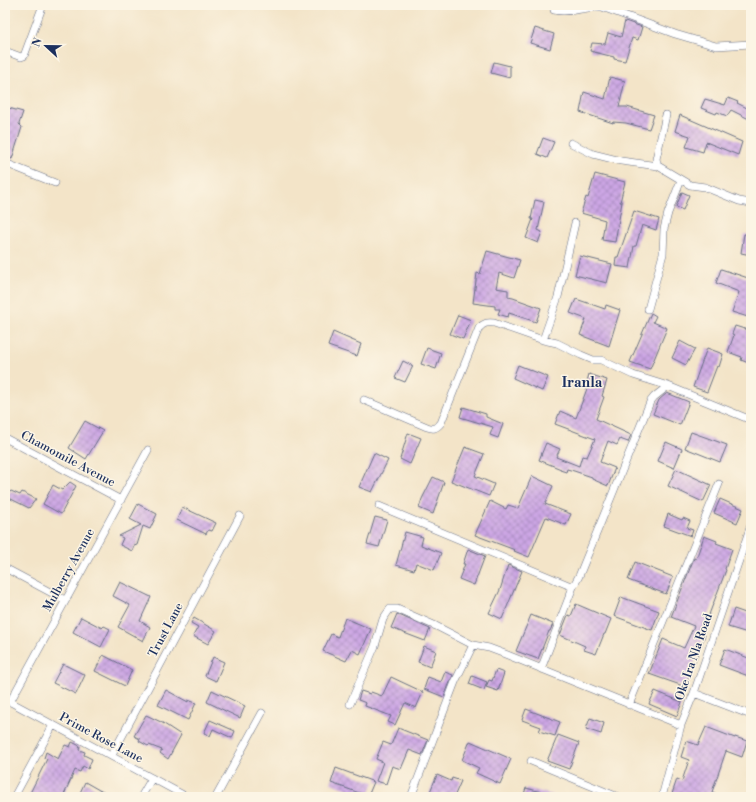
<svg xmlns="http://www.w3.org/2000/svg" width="756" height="802" viewBox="0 0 756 802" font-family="'Libre Bodoni',serif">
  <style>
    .building { fill: url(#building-cross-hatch) }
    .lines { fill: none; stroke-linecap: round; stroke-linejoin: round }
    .minor-casing { stroke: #676e83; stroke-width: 8 }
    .path { stroke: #676e83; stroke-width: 1.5; stroke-dasharray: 3 3; stroke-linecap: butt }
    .minor { stroke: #fff; stroke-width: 7 }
    .labels { text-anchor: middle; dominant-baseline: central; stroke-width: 3; stroke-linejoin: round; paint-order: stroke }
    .street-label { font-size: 12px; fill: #1b2f5e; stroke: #fcf5e5 }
    .quarter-label { font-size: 14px; font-weight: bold; fill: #1b2f5e; stroke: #fcf5e5 }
  </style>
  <defs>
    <pattern id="building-cross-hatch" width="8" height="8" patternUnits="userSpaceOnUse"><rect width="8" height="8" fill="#cca6e4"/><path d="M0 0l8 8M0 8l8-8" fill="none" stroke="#a588bc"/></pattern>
  </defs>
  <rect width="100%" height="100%" fill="#fcf5e5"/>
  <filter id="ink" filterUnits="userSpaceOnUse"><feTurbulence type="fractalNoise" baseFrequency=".025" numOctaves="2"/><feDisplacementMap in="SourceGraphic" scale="8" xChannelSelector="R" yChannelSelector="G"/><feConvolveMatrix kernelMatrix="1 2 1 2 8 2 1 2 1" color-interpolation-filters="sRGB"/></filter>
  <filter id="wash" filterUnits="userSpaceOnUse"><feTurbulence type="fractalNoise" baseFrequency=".012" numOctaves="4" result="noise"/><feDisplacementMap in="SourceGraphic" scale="16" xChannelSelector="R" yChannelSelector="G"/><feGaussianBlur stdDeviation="0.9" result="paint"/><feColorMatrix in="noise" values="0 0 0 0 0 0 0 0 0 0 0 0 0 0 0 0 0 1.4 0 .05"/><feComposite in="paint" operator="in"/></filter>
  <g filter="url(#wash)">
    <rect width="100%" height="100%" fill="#f3e4c8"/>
    <g id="blocks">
      <path class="building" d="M625,21L642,27L638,40L632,38L625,61L614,59V57L590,51L592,43L605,44L608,33L621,37Z
        M535,28L554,34L550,49L530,43Z
        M494,62L510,66V78L491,73Z
        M610,77L625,81L619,107H627L654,115L649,129L626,123L613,122V123L580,112L584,92L605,99Z
        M728,98L738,102L737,103L751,110V120L731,110L727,116L717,112L716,114L701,108L705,99L725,105Z
        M5,107L23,112L19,124L22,127L12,159L5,156Z
        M680,115L742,142L738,155L706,142L703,152L686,147L690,136L675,131Z
        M543,138L554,142L547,158L537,154Z
        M595,174L625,182L620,202H622L615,242L602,240L605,220L581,213L586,197L588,198Z
        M682,192L689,195L683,210L676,207Z
        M535,200L544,202L538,230L542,232L538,243L526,238L533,219H531Z
        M634,211L659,219L656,230L642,225L636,246H634L630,268L615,266L616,257H618Z
        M744,234L751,235V255L741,253Z
        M487,251L520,260L514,278L499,273L496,288L508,290V297L513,298L541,308L536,322L509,313L508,317L498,314L500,309H495V306L473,303L477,273L480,274Z
        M580,256L612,264L607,283L575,275Z
        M721,269L751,279V318L732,312L739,292L716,283Z
        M576,299L605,309L606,305L620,310L609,346L580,335L586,319L570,313Z
        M651,313L656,316L653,322L667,328L650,369L630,362Z
        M458,315L471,320L463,339L450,334Z
        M735,326L751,331V364L741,360L742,357L728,352L734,335L732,334Z
        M333,332L361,344L357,356L328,346Z
        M680,341L695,349L686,365L672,358Z
        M427,348L441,353L436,369L421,364Z
        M707,348L723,354L719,367L717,366L707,392L693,387Z
        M403,361L413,366L405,382L395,378Z
        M518,365L548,377L542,391L513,378Z
        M589,374L607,380L602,396L604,397L596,419L631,435L628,442L620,439L617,445L608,441L600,462L615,468L608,486L592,479V477L574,471L567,469L566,472L560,470L561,469L539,460L546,443L560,449L556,457L579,466L582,456L587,457L595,439L555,424L560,411L576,418L588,386L586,385Z
        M667,393L689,402L680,425L653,414L659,400Z
        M463,407L486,414V417L503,424L498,438L490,435L493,427L460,417Z
        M85,421L103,431L86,459L69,448Z
        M691,432L727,445L720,462L685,448Z
        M408,433L421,438L410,464L400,459Z
        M666,442L682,449L674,468L658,461Z
        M465,447L484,454L475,476L494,484L489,496L451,481Z
        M374,453L388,460L372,492L359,487Z
        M676,469L711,485L703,502L668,486Z
        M532,476L553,486L545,504L571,514L566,525L546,517L529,557L514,551L515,550L475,535L490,501L506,509L508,505L518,508Z
        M433,477L444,482L433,514L419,508L422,499Z
        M70,482L76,486L61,514L43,504L53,485L62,490Z
        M11,491L20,495L22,492L36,499L29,508L5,496Z
        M720,499L743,509L737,523L714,513Z
        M138,504L157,514L150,529L143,526L137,545L134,546L132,551L120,545L123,538L119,536L141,525L130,519Z
        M182,507L216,523L212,531L208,530L206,534L177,520Z
        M668,514L682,520L683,518L690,521L687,528L693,530L691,536L664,526Z
        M375,517L387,520L379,547L367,544Z
        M405,532L423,537L421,545L441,553L434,570L416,563L414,570L396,565Z
        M704,536L717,541L716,543L732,549L725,569L726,570L710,612L703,634L705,635L693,666H692L686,687L649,674L663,639L684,648L694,626L671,617L694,558L696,559Z
        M468,549L485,556L474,585L459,579L465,564H463Z
        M635,562L673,577L666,594L628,580Z
        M508,565L522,571L502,619L489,613L500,590Z
        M120,582L151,597L140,621L150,627L143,641L118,627L130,605L113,596Z
        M621,597L659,611L652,630L614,616Z
        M576,604L611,619L605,634H604L596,654L584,650L585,646L560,635L568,615L571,616Z
        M734,609L751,615V634L728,627Z
        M397,614L430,629L425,641L391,628Z
        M531,615L553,624L550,631H549L538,659L516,651Z
        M81,617L102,628L104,626L110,629L101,647L73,632Z
        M194,618L216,631L208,644L193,636L198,627L191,623Z
        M345,618L371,629L360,654L352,650L346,661L323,651L331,634L338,637Z
        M424,646L436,651L430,667L418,662Z
        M725,649L751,659V677L719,665Z
        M103,655L132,670L125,686L95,671Z
        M213,657L224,662L216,681L205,676Z
        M63,664L85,675L76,694L53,683Z
        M496,670L504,673L498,691L486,687L489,680L492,681Z
        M445,672L453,675L444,697L424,689L428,677L441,682Z
        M472,676L487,682L484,690L469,684Z
        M391,677L423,692L416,708L405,703L395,725L388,722L391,716L365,706L366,703L358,700L361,691L370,694L371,692L382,696Z
        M166,690L188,702V700L196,703L188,720L158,705Z
        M212,690L245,706L240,718L207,702Z
        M655,691L682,702L677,716L649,704Z
        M526,709L560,722L555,736L539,731L541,727L522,720Z
        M146,715L161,722L181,735L168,759L160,753L162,750L149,745L148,746L139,741L140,739L134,736Z
        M590,718L604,723L601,734L586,729Z
        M210,720L235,731L232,738L213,729L210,736L204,733Z
        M706,727L735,738V737L747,741L742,757L726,751L712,792L725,797H671L677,779L682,781L689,760L681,757L686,741L698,745Z
        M398,728L428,740L422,755L409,750L401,769L392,766L386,784L376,781L383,762L376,759L383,742L391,745Z
        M558,735L579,743L569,769L547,761Z
        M470,741L511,759L500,784L476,773L479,768L462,760Z
        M72,742L80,746L79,750L85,752L84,755L92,759L88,769L83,766L80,772L75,770L63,797H28L47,759L44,758L46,752L58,759L65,745L70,747Z
        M336,768L374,782L368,796L331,783Z
        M437,775L451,781L452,778L461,781L454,797L442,793L440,797L429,794Z
        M85,782L99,790L113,797H78Z
        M526,788L553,795V797H523Z"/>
    </g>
  </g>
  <g filter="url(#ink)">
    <use href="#blocks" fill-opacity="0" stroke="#676e83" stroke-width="1"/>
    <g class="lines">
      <defs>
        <path id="minor" d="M554,10C571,14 585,6 602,7L675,34L716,46L751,44
          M5,51L21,57L24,56L43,5
          M666,115L656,159L658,166L690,185L705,187L739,201L751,203
          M571,143L593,154L621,161L658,166
          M5,163L55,183
          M648,309L663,254L664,229L668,213L681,180
          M543,340L558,297L575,223
          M364,400L427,427C433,429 436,429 441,423L479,328C484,323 487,322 494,323L543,340L557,343L581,355L593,360H601L633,375L668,386L751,420
          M5,438L121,500
          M379,506L573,587L541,669
          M5,568L65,600
          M573,587L579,576L650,402L654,397L668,386
          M694,693L751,715
          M5,699L187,797
          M10,702L148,450
          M350,704L375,646L383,619L390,609H397L436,626L473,645
          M629,705L719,484
          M112,755L240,516
          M531,761L618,797
          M14,797L53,725
          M141,797L152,778
          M216,797L262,713
          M411,797L455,682L473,645L489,648L505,654L681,725
          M662,797L681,725L694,693L751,525"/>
      </defs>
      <use href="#minor" class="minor-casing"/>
      <path class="path" d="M540,5L548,8"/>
      <use href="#minor" class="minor"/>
    </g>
  </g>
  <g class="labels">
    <g class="street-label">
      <text transform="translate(68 459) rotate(28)">Chamomile Avenue</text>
      <text transform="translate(69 570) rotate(-61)">Mulberry Avenue</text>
      <text transform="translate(166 630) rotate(-62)">Trust Lane</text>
      <text transform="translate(694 657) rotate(-71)">Oke Ira Nla Road</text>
      <text transform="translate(101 738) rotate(28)">Prime Rose Lane</text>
    </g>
    <g class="quarter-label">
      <text x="582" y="383">Iranla</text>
    </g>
  </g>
  <rect width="756" height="802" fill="none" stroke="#fcf5e5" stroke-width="20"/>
  <g transform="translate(46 46) rotate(292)" stroke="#fcf5e5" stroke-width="3" paint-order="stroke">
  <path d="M0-3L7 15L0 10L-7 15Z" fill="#1b2f5e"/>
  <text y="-6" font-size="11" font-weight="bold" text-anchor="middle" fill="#1b2f5e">N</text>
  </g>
</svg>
